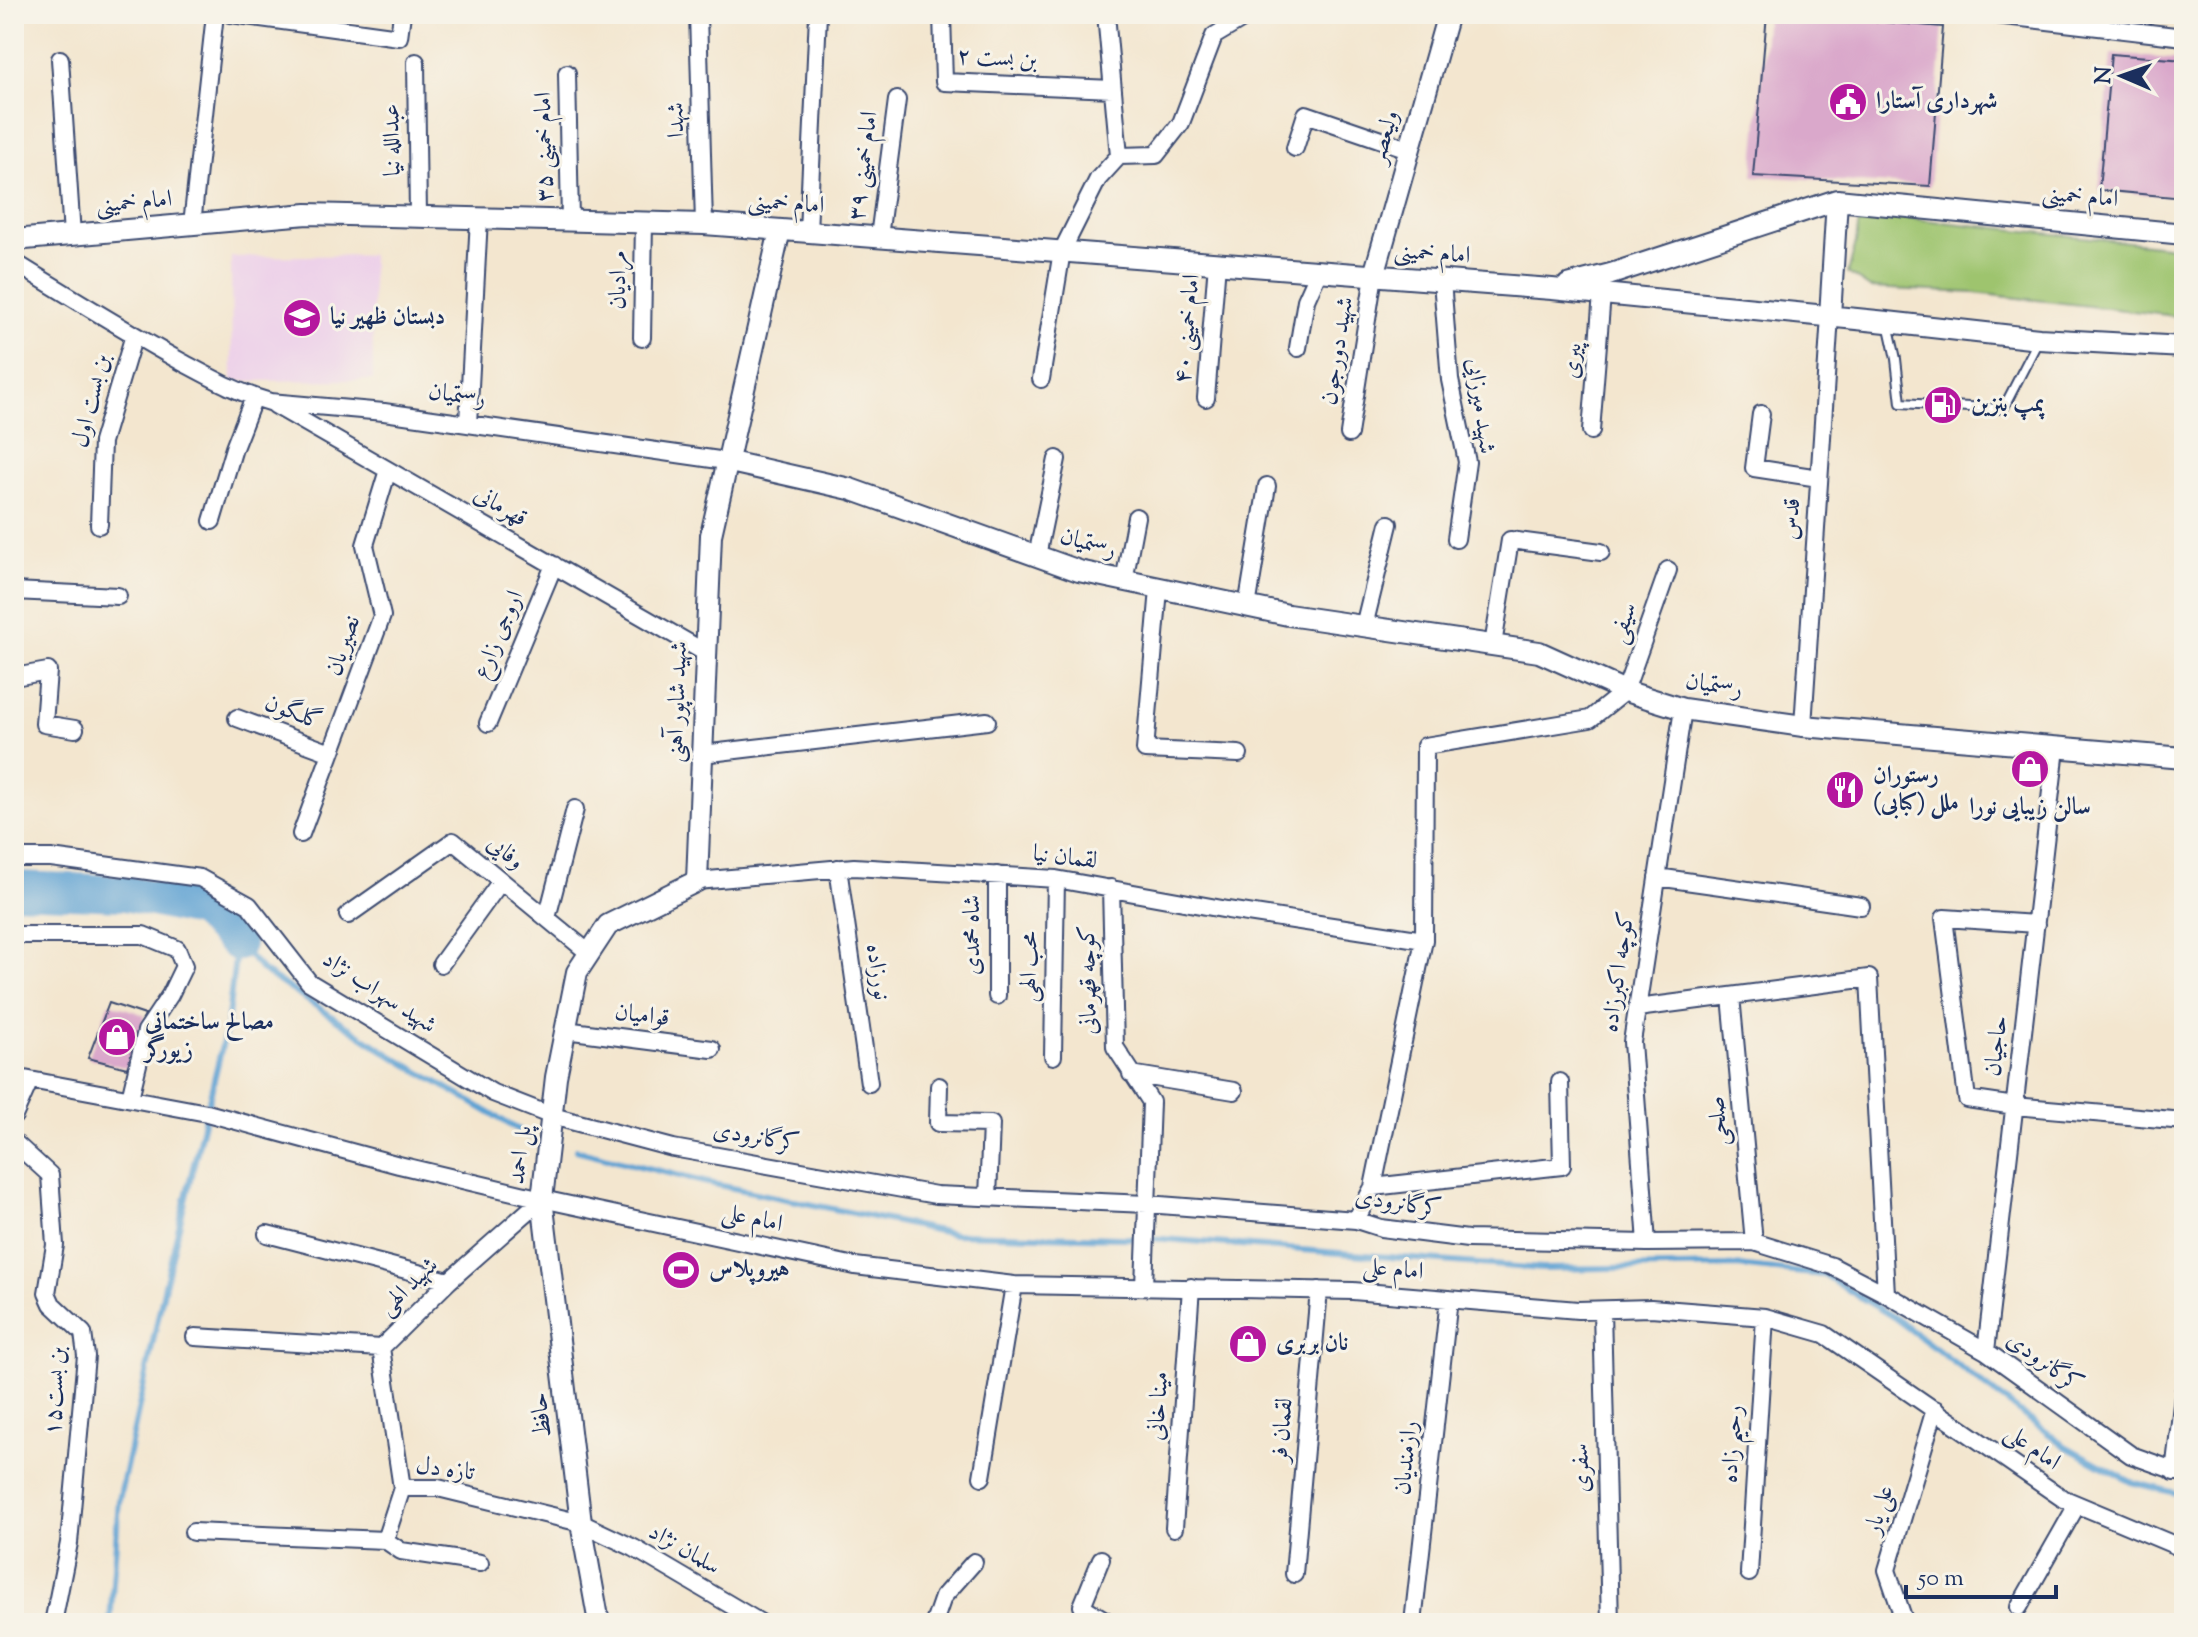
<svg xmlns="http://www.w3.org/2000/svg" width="2198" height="1637" viewBox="0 0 2198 1637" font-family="'Sorts Mill Goudy',Amiri,serif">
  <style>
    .built { fill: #edd1e9 }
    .green { fill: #9ec46e; stroke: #5c7a66; stroke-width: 2 }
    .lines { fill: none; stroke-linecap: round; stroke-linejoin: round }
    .stream { stroke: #5fa2d3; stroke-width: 6 }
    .river { stroke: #5fa2d3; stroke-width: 36 }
    .building { fill: #daa8cb }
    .service-casing { stroke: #3b4a6f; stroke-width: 12 }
    .minor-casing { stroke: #3b4a6f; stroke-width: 20 }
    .tertiary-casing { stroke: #3b4a6f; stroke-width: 24 }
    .service { stroke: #fff; stroke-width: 8 }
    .minor { stroke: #fff; stroke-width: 16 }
    .tertiary { stroke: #fff; stroke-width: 20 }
    .labels { text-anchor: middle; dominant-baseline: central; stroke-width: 6; stroke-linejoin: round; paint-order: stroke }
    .street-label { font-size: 24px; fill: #1b2f5e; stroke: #f7f3e8 }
    .poi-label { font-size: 24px; font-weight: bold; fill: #1b2f5e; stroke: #f7f3e8; text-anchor: start }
  </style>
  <rect width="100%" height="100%" fill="#f7f3e8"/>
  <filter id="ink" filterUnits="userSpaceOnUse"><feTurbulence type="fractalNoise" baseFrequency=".0125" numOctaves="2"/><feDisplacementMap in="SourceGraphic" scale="16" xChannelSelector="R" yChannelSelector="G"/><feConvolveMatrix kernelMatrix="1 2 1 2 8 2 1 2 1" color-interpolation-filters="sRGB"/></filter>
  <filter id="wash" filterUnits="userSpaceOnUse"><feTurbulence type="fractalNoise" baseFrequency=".006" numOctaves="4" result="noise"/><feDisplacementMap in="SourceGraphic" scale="32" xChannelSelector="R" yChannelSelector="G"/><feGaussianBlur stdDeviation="1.8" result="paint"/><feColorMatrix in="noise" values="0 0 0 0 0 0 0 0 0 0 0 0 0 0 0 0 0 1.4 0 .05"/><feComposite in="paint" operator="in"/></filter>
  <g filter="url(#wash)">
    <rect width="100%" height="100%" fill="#f3e6cf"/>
    <path class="built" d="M372,255L373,380L232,381L231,257Z"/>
    <path class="green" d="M1860,213L2184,248V317L1974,293L1870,288L1848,273L1856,242Z"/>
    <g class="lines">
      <path class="stream" d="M237,943L263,971L389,1054L529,1136
        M576,1150L704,1182L954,1234L1164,1239L1542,1269L1737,1266L1823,1275L1895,1318L2065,1446L2131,1482L2184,1495
        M110,1623L119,1500L165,1285L227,1025L237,943"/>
      <path class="river" d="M14,889L125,893L202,910L237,943"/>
    </g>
    <g id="blocks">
      <path class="building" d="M1767,14H1790L1943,27L1930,186L1753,176Z
        M2111,54L2184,60V198L2099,190Z
        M109,1003L145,1015L127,1068L88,1058Z"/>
    </g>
  </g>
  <g filter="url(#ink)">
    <use href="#blocks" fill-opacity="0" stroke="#3b4a6f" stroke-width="2"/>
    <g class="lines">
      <defs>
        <path id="service" d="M1888,323L1896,359L1901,403L2003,409L2039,339"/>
        <path id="minor" d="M231,14L399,37L402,14
          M698,14L704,224
          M942,14L944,82L1113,89
          M1106,14L1119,156
          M1987,14L2184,37
          M60,59L72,235
          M416,62L418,216
          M567,73L570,220
          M1295,148L1306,114L1408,149
          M192,224L215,14
          M808,232L818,14
          M879,237L897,100
          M14,262C69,296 124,330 180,361C210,377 238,393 270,402L384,412L726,461
          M1442,281L1450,380L1467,462L1456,539
          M642,338L644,222
          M1298,348L1306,300L1319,271
          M1041,379L1062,251L1098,179L1119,156L1156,155L1181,123L1214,36L1251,14
          M1206,398L1217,263
          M275,405L706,653
          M1761,414L1754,468L1819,478
          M468,424L479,218
          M1591,431L1602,294
          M1349,434L1374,275
          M212,521L234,448L254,397
          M99,525L102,442L134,335
          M1037,556L1057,459
          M1124,581L1136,517
          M1159,589L1145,750L1239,754
          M14,591L118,596
          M1247,607L1267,486
          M1364,626L1389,524
          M1493,645L1510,540L1601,552
          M14,677L48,671L44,724L75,729
          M237,718L331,753
          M488,723L554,565
          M1803,726L1830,316
          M702,754L987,721
          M301,834L382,616L365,545L388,470
          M14,858H51L200,878L249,905L309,982L493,1093L552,1116L673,1148L936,1195L1147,1204L1356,1220L1381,1228L1468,1239L1647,1243L1754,1242L1832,1266L1886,1294L1986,1351L2131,1455L2184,1474
          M838,868L869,1083
          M1657,877L1861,906
          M697,881L854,867L1056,879L1228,910L1424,940
          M1111,888L1115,1047L1151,1102L1144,1286
          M348,915L453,841L589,953
          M547,918L575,809
          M2036,924L1944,918L1967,1099L2015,1106L2184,1121
          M14,935H143L177,949L184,966L170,995L146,1031L130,1098
          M441,964L501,881
          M997,996V875
          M1731,996L1754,1242
          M1637,1008L1869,978L1886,1294
          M565,1030L712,1049
          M1053,1056L1056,879
          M1131,1074L1234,1091
          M14,1077L207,1113L399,1165L542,1199L855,1266L1014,1285L1353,1291L1578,1310L1651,1308L1765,1317L1824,1334L2062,1498L2184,1549
          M939,1086L938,1123L991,1124L988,1197
          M14,1116L30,1080
          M14,1142L50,1175L55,1245L47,1293L52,1304L83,1333L86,1356L69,1543L53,1623
          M1373,1187L1562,1166L1560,1082
          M1356,1220L1373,1187L1424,940L1425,746L1590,719L1625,691L1668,570
          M267,1234L449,1281
          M1647,1243L1632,1042L1683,709
          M1602,1311L1610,1623
          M195,1337L381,1348
          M1986,1351L2056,748
          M2174,1472L2184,1388
          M982,1477L1014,1285
          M402,1488L381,1348L449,1281L542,1199
          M1174,1528L1191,1287
          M193,1532L385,1540L402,1488H438L581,1523L634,1548L761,1623
          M385,1540L401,1551L480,1563
          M1101,1559L1082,1606L1110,1623
          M1749,1573L1765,1317
          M1294,1574L1319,1290
          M2019,1607L2077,1505
          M934,1623L943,1597L974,1562
          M1413,1623L1449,1299
          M1905,1623L1887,1570L1935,1409"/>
        <path id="tertiary" d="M14,240L307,214L704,224L1552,289L1887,322L2039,339L2184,347
          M1374,275L1448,14
          M1568,285L1611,274L1837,200L2184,234
          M1830,316L1837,200
          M726,461L850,489L1079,571L1288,615L1539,652L1625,691L1683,709L1803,726L2184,758
          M599,1623L581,1523L542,1199L556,1077L577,972L608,925L697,881L711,535L780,230"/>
      </defs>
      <use href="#service" class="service-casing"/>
      <use href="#minor" class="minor-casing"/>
      <use href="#tertiary" class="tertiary-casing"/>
      <use href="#service" class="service"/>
      <use href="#minor" class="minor"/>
      <use href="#tertiary" class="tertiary"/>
    </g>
  </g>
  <defs>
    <symbol id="civic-disc" viewBox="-11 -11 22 22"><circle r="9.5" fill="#b5179e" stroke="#f7f3e8"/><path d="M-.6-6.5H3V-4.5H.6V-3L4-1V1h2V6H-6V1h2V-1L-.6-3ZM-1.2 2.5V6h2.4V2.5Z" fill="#fff"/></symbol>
    <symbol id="school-disc" viewBox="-11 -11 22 22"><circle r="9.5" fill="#b5179e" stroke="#f7f3e8"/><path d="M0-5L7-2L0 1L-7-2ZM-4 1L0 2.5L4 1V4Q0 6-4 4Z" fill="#fff"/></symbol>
    <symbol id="fuel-disc" viewBox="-11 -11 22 22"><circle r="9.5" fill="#b5179e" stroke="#f7f3e8"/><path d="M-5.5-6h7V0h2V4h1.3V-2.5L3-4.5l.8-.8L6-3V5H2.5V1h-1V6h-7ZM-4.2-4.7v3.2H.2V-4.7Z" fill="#fff"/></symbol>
    <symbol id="shop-disc" viewBox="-11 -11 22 22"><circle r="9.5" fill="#b5179e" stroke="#f7f3e8"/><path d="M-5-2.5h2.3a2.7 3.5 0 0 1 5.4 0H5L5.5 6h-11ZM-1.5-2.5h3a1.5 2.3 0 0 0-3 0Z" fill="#fff"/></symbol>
    <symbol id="restaurant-disc" viewBox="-11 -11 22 22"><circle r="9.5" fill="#b5179e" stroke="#f7f3e8"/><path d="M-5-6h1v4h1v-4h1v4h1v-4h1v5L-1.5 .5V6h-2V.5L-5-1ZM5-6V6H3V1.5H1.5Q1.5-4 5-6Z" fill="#fff"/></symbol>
    <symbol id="stadium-disc" viewBox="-11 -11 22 22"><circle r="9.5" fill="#b5179e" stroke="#f7f3e8"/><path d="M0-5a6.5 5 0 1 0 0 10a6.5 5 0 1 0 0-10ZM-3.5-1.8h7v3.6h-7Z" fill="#fff"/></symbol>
  </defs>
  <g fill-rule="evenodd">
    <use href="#civic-disc" x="1826" y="80" width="44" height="44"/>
    <use href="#school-disc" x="280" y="296" width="44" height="44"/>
    <use href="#fuel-disc" x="1921" y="383" width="44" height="44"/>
    <use href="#shop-disc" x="2008" y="747" width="44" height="44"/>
    <use href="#restaurant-disc" x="1823" y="768" width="44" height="44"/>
    <use href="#shop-disc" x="95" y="1015" width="44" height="44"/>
    <use href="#stadium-disc" x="659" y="1248" width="44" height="44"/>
    <use href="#shop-disc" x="1226" y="1322" width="44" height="44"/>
  </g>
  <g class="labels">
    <g class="street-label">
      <text transform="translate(997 59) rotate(3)">بن بست ۲</text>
      <text transform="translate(677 120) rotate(-92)">شهدا</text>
      <text transform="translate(1385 137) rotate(-74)">ولیعصر</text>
      <text transform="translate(393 140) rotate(-91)">عبدالله نیا</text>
      <text transform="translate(545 147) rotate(-91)">امام خمینی ۳۵</text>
      <text transform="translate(864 166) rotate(-83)">امام خمینی ۳۹</text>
      <text transform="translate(2080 197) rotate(5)">امام خمینی</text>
      <text transform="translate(134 203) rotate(-5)">امام خمینی</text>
      <text transform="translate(786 204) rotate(4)">امام خمینی</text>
      <text transform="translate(1432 254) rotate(4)">امام خمینی</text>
      <text transform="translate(619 280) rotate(-89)">مرادیان</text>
      <text transform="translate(1188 329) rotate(-85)">امام خمینی ۴۰</text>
      <text transform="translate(1338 351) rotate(-81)">شهید دورجون</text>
      <text transform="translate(1573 361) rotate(-85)">پیری</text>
      <text transform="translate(457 396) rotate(8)">رستمیان</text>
      <text transform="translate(92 401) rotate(-76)">بن بست اول</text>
      <text transform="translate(1480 406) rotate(82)">شهید میرزایی</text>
      <text transform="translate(500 507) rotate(30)">قهرمانی</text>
      <text transform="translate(1792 519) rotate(-86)">قدس</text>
      <text transform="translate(1088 544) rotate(16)">رستمیان</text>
      <text transform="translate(1624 623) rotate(-71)">سیفی</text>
      <text transform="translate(499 635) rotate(-67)">اروجی زارع</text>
      <text transform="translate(344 646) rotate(-71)">نصیریان</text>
      <text transform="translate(1714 686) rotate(9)">رستمیان</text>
      <text transform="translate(678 702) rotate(-88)">شهید شاپور آهنی</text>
      <text transform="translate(293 713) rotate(21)">گلگون</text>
      <text transform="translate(505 853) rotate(39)">وفایی</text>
      <text transform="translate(1065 858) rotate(7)">لقمان نیا</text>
      <text transform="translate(973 935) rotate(-90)">شاه محمدی</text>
      <text transform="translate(1030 967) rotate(-89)">محب الهی</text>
      <text transform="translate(877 972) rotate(82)">نورزاده</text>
      <text transform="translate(1619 972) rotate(-82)">کوچه اکبرزاده</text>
      <text transform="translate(1089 980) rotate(-91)">کوچه قهرمانی</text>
      <text transform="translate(379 993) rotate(33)">شهید سهراب نژاد</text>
      <text transform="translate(642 1016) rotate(7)">قوامیان</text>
      <text transform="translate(1997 1046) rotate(-83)">حاجیان</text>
      <text transform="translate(1719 1121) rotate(-95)">صلحی</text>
      <text transform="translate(756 1138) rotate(10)">کرگانرودی</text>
      <text transform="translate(521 1155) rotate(-83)">پل احمد</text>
      <text transform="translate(1398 1204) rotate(9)">کرگانرودی</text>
      <text transform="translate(752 1219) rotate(12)">امام علی</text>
      <text transform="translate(1393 1270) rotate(5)">امام علی</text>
      <text transform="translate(409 1287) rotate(-44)">شهید الهی</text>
      <text transform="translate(2044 1363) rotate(36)">کرگانرودی</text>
      <text transform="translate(56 1391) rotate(-87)">بن بست۱۵</text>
      <text transform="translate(1159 1406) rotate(-86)">مینا خانی</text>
      <text transform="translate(542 1415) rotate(-97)">حافظ</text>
      <text transform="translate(1283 1430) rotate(-85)">لقمان فر</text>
      <text transform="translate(1733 1444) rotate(-86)">رحیم زاده</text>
      <text transform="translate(2032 1448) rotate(35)">امام علی</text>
      <text transform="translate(1407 1458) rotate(-84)">رازمندیان</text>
      <text transform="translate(1582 1468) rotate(-92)">سفری</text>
      <text transform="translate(445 1470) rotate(7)">تازه دل</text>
      <text transform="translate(1880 1510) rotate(-73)">علی یار</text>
      <text transform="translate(684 1550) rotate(30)">سلمان نژاد</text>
    </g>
    <g class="poi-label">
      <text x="1876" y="102">شهرداری آستارا</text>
      <text x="330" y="318">دبستان ظهیر نیا</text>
      <text x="1971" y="405">پمپ بنزین</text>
      <text x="1873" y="776">رستوران<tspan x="1873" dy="28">ملل (کبابی)</tspan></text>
      <text x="2030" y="808" text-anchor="middle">سالن زیبایی نورا</text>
      <text x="145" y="1023">مصالح ساختمانی<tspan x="145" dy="28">زیورگر</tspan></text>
      <text x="709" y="1270">هیروپلاس</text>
      <text x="1276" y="1344">نان بربری</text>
    </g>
  </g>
  <rect width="2198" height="1637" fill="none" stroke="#f7f3e8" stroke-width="48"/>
  <g transform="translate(2122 76) rotate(272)" stroke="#f7f3e8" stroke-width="6" paint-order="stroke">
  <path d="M0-6L14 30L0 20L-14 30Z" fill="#1b2f5e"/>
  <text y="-12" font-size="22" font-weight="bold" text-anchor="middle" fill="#1b2f5e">N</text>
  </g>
  <path d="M1906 1585v12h150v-12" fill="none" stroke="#1b2f5e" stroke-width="4"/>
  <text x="1918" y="1585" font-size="24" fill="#1b2f5e" stroke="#f7f3e8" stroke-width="6" paint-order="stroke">50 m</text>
</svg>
